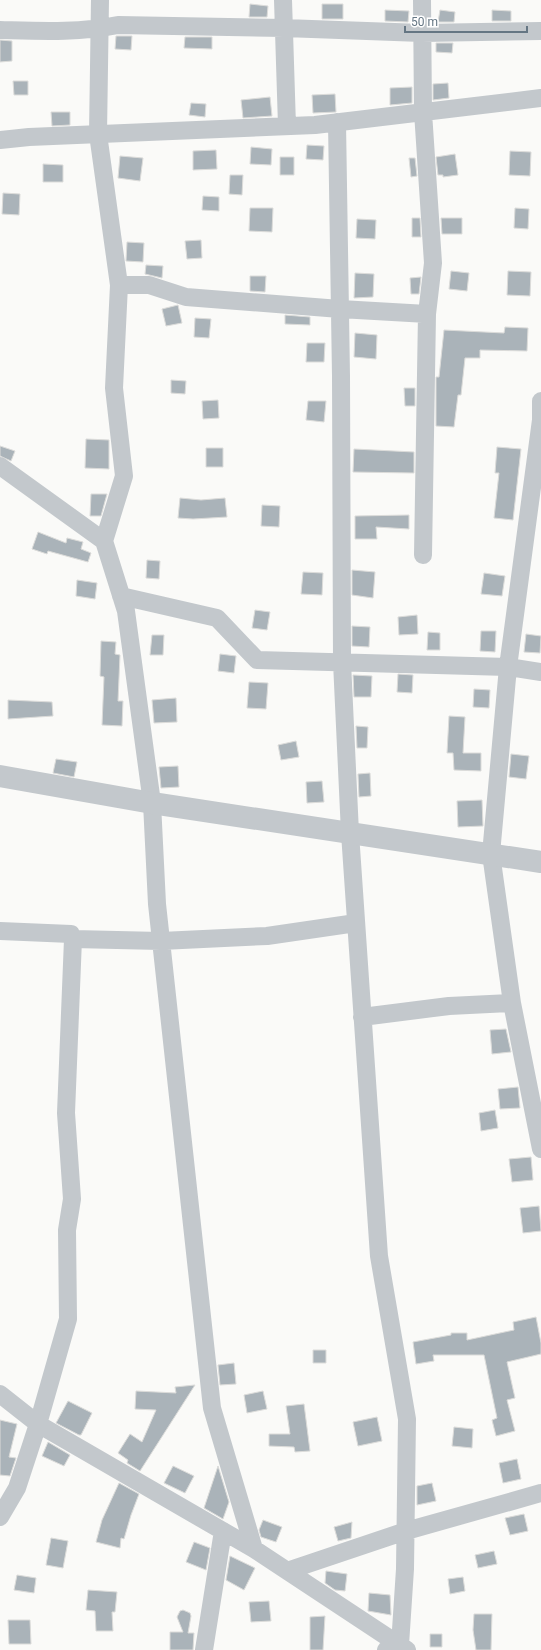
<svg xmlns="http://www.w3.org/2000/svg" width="541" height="1650" viewBox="0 0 541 1650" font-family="Roboto,sans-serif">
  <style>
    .building { fill: #aab3b9; stroke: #dcdcda }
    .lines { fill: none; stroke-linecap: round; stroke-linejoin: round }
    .minor { stroke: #c3c8cc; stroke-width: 18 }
    .tertiary { stroke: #c3c8cc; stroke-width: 22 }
  </style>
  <rect width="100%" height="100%" fill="#fafaf8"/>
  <path class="building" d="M250,4L268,6L267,17H249Z
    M322,4H343V19H322Z
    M385,10L409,11L408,22L385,21Z
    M440,10L455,12L454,22H438Z
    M492,10L511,11V21H492Z
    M116,36H132L131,50L115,49Z
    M185,37H212V49L184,48Z
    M0,40L12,41V61L0,62Z
    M436,43H453L452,53L436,52Z
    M13,81H28V95H14Z
    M448,83L449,98L433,100V84Z
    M412,87V103L390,105V88Z
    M335,94L336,112L313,113L312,95Z
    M270,97L272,116L243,118L241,100Z
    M191,103L206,104L205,117L189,115Z
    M51,112H70V125L52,126Z
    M307,145L324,146L323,160L306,159Z
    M251,147L272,149L271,165L250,164Z
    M216,150L217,169L193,170V151Z
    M510,151L531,152L530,176L509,175Z
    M455,154L458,175L443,177V175H438L436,157Z
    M120,156L143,158L140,181L118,178Z
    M280,157H294V175H280Z
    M409,158H415L417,176L411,177Z
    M43,164L63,165V182H43Z
    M230,175H243L242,195L229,194Z
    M3,193L20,194L19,215L2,214Z
    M203,196L219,197V211L202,210Z
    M250,208H273L272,232L249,231Z
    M515,208L529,209L528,229L514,228Z
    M412,218H420L421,237H412Z
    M441,218H462V234H442Z
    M357,219L376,220L375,239L356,238Z
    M201,240L202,258L187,259L185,241Z
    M127,242L144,243L143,262L126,261Z
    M146,265L163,266L162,278L145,274Z
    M451,271L469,273L467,291L449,289Z
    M508,271L531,272L530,296L507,295Z
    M355,273L374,274L373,297L354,298Z
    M250,276H266L265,292L250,291Z
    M421,277L419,294H411L410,278Z
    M178,305L182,323L166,326L162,309Z
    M285,315L310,317V325L285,324Z
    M195,318L211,319L209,338L194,337Z
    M505,327L528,328L527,351L480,350V358H465L461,395H458L454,427L436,426V377H439L444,330L504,333Z
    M355,333L377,335L376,359L354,357Z
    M307,343H325L324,362H306Z
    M171,380L186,381L185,394L171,393Z
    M404,388H415V406H405Z
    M218,400L219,418L203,419L202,401Z
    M308,401H326L324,422L306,420Z
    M86,439L109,440V469L85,468Z
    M0,446L15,451L11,461L0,456Z
    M497,447L521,449L513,520L494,518L499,473H495Z
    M206,448H223V467H206Z
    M354,449L414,452V473L353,472Z
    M91,494H107L101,516H90Z
    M180,498L201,500L225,498L227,517L193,519L178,518Z
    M262,505L280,506L279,527L261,526Z
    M409,515V529L376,527L377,539H355V516Z
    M38,532L66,543L67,538L83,542L81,549L91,553L88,562L48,551L47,554L32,549Z
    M147,560L160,561L159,579L146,578Z
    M352,570L375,572L373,598L352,595Z
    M303,572L323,573L322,595L301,594Z
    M484,573L505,576L502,596L481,594Z
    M77,580L97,583L95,599L76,596Z
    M255,610L270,612L267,630L252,628Z
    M417,615L418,634L399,635L398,617Z
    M352,626L370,627L369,647L352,646Z
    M481,631H496L495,652L480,651Z
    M428,632L440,633V650H427Z
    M526,634L541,636L540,653L524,652Z
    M152,635H164L163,655H150Z
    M101,641L116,642L115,654L120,655L118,701H123L122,726L102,725L104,677L100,676Z
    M220,654L236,656L234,673L218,671Z
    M398,674L413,675L412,693L397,692Z
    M353,675L372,676L371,697H354Z
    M249,682L268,683L266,709L247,708Z
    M474,689L490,690L489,708L473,707Z
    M176,698L177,722L154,723L152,700Z
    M8,700L52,702L53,716L8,719Z
    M449,716L465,717L463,753H481V771L454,770L453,753H447Z
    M356,726L368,727L367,748H357Z
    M296,741L299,757L281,760L278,745Z
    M511,754L529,756L526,779L509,777Z
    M56,759L77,762L74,777L53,773Z
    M178,766L179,787L161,788L159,767Z
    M370,773L371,796L359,797L358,774Z
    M322,781L324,802L307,803L306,782Z
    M482,800L483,826L458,827L457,801Z
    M506,1029L511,1052L492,1054L490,1030Z
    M518,1087L520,1108L500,1109L498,1089Z
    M495,1110L498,1128L481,1131L479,1113Z
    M531,1157L533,1180L512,1182L509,1159Z
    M539,1206L541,1231L523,1233L520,1208Z
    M536,1317L541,1343V1354L507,1362L515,1398L507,1400L515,1431L496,1436L492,1420L497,1418L484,1355H433L434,1361L416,1364L413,1342L451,1335V1333H467V1340L514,1330L513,1322Z
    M313,1350H326V1363H313Z
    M234,1363L236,1384L220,1385L218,1365Z
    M195,1385L140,1471L127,1463L128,1460L118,1453L130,1434L142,1442L156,1410L135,1409L136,1391L176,1393L175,1387Z
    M263,1391L267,1409L247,1413L244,1395Z
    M68,1401L92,1413L81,1435H79L56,1423Z
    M304,1404L310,1451L295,1452L294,1447L269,1446V1434H290L286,1406Z
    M377,1417L382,1441L358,1446L353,1422Z
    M0,1420L17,1424L9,1457L16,1458L10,1476L0,1475Z
    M454,1427L473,1429L472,1448L452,1446Z
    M48,1442L70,1455L64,1466L42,1456Z
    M517,1459L521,1479L503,1483L499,1463Z
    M173,1466L194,1476L185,1493L164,1483Z
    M218,1466L229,1502L223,1519L204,1508Z
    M119,1483L139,1494L131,1515L124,1539L121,1538L120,1548L96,1542L102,1520Z
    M432,1483L436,1501L417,1505V1486Z
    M524,1514L528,1531L510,1535L505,1518Z
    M263,1520L282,1527L276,1542L261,1537L259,1530Z
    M352,1522L351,1538L338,1541L334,1527Z
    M51,1538L68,1541L63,1568L46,1565Z
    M194,1542L210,1548L206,1570L186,1562Z
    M494,1551L497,1564L478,1568L475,1555Z
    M230,1556L255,1568L244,1590L226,1580Z
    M326,1571L347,1574L345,1591L335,1590L325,1583Z
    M17,1575L36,1578L34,1593L14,1590Z
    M463,1577L465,1591L450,1594L448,1579Z
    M88,1590L117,1592L115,1612H112L113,1631H96L95,1611L86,1610Z
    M369,1593L390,1595L391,1615L368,1611Z
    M269,1601L271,1621L251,1622L249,1602Z
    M183,1610L190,1613L191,1616L188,1633H194L193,1650H170V1632H183L177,1617L180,1611Z
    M474,1614H492L491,1650H476L473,1630Z
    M325,1616L323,1650H310V1617Z
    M8,1620H30L31,1644H9Z
    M430,1634H442V1647H430Z"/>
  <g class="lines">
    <path class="minor" d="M100,0L98,134L119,285L114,388L124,476L104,541
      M283,0L287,126
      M422,0L423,112L433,263L427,314L423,555
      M0,30C40,31 78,33 118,25L284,28L422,33L541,31
      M337,122L341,376L342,662L350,833L379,1256L407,1419L405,1569L400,1645L386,1650
      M0,140L29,137L315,125L541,98
      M119,285H149L186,297L340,309L427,314
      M541,401V420L508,667L491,854L512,1003L541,1149
      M0,466L104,541L126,611L152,803L157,904L212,1408L254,1549
      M121,596L217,618L257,660L508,667L541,672
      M0,931L71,934L73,939L66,1113L72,1199L67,1230L68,1319L38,1424L17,1488L0,1517
      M73,939L161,941L267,936L356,923
      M362,1017L449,1006L512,1003
      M0,1394L38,1424L254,1549L407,1650
      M287,1571L406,1531L541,1493
      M204,1650L223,1531"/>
    <path class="tertiary" d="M0,776L152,803L541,862"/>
  </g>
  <path d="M405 26v6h122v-6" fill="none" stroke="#657683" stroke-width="2"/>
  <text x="411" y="26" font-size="12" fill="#657683" stroke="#ffffff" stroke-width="3" paint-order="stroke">50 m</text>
</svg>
